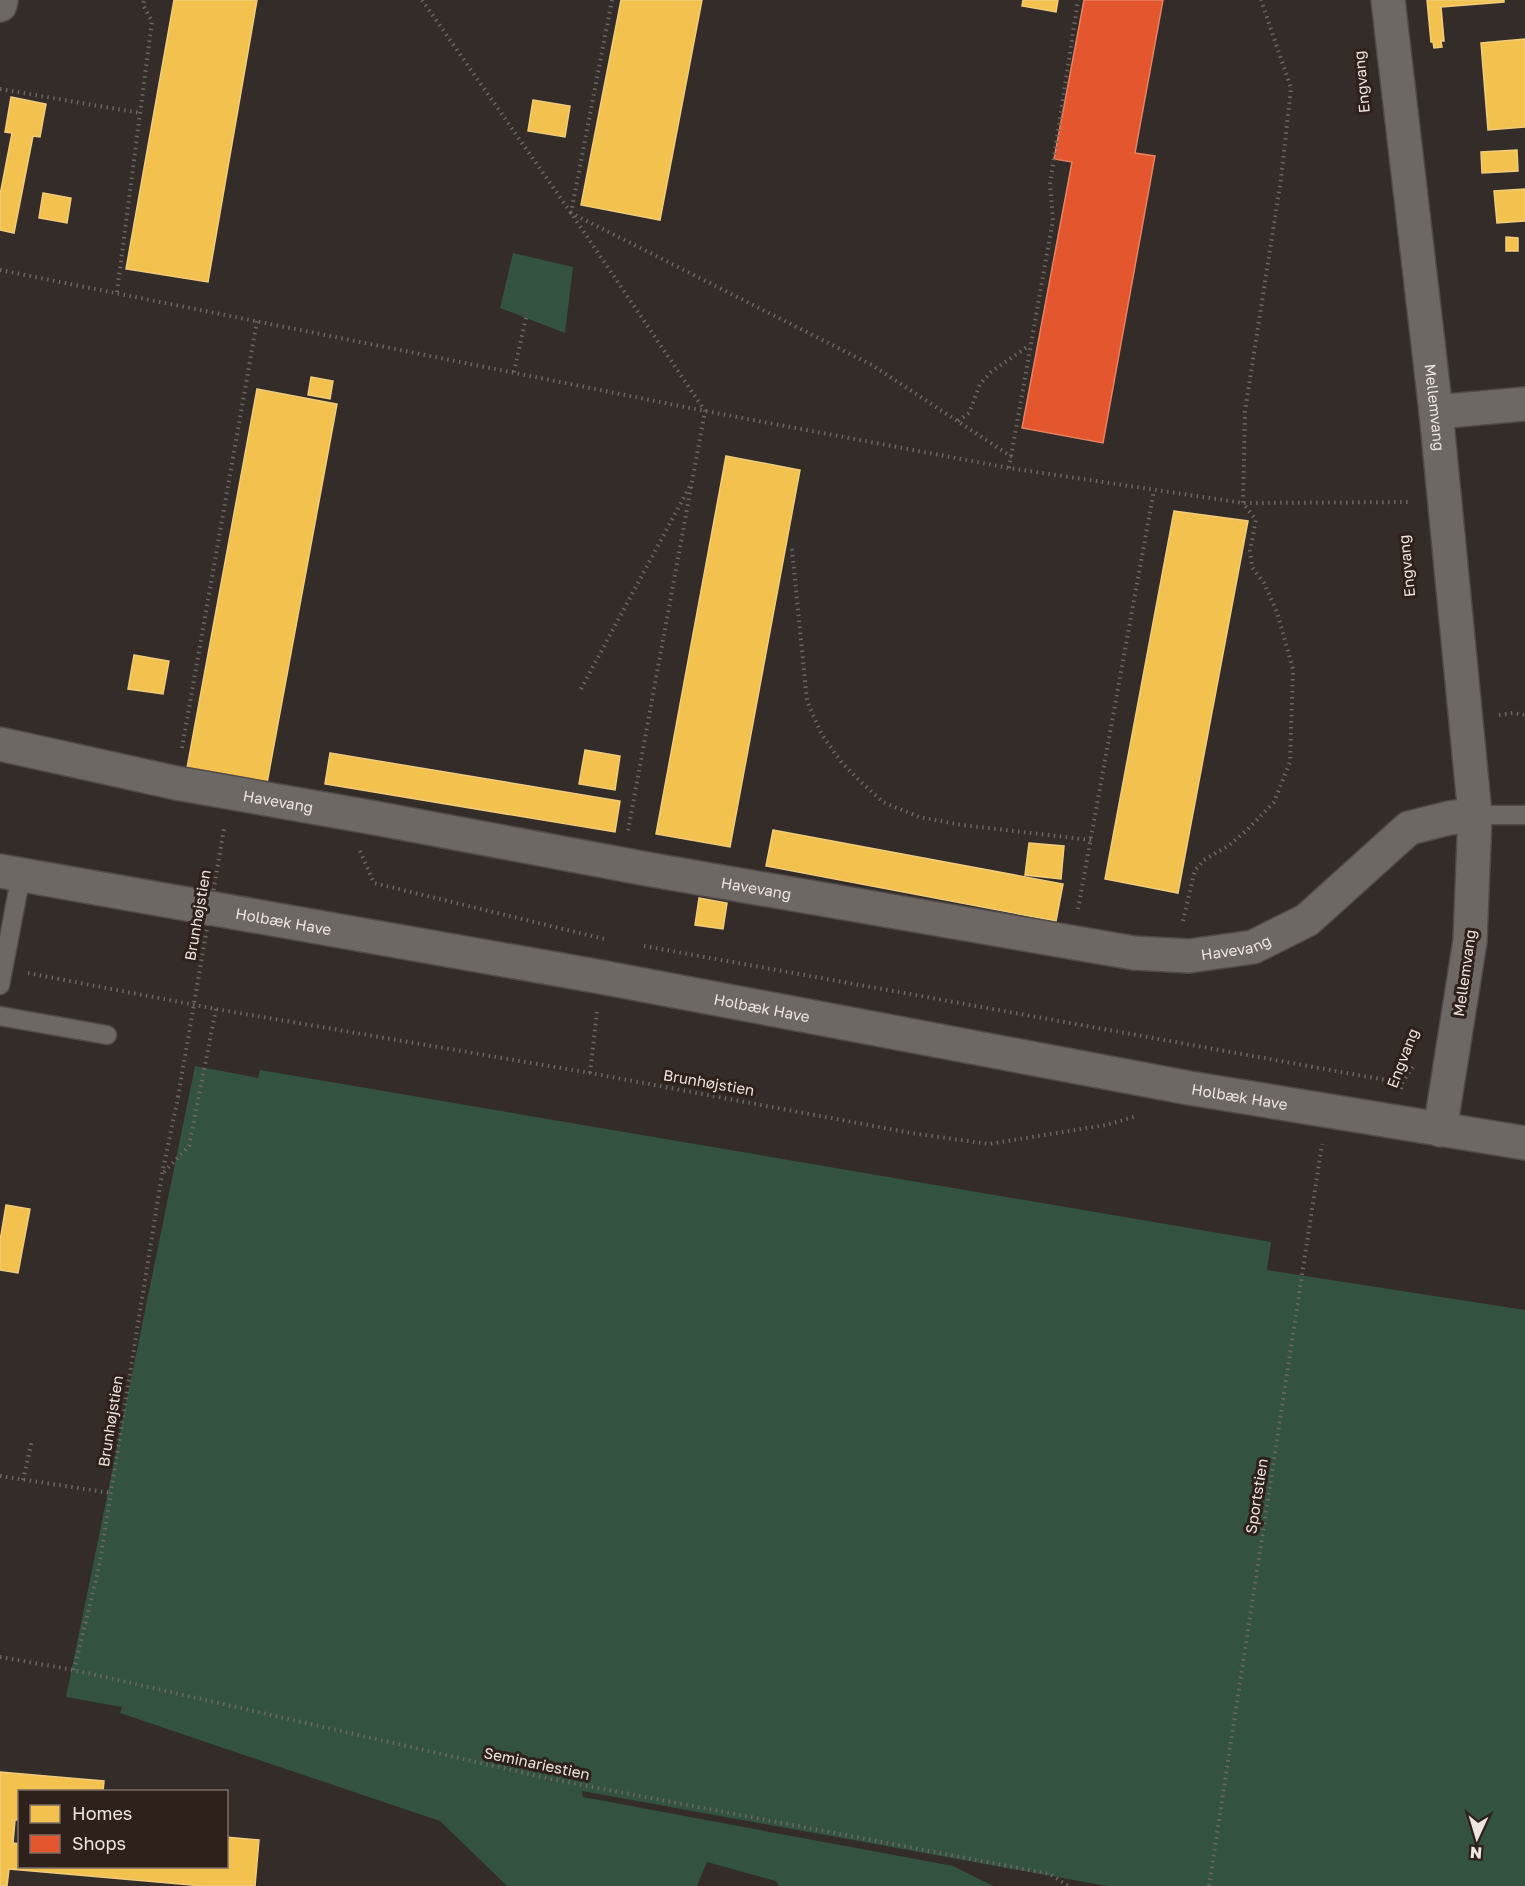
<svg xmlns="http://www.w3.org/2000/svg" width="1525" height="1886" viewBox="0 0 1525 1886" font-family="'Golos Text',sans-serif">
  <style>
    .green { fill: #345240 }
    .homes { fill: #f2c14e; stroke: #f1cc7a; stroke-width: 1.5 }
    .shops { fill: #e4572e; stroke: #e78163; stroke-width: 1.5 }
    .lines { fill: none; stroke-linecap: round; stroke-linejoin: round }
    .lane-casing { stroke: #514a48; stroke-width: 21 }
    .street-casing { stroke: #514a48; stroke-width: 36 }
    .secondary-casing { stroke: #514a48; stroke-width: 36 }
    .path { stroke: #6c6764; stroke-width: 4; stroke-dasharray: 1.5 4.5; stroke-linecap: butt }
    .lane { stroke: #6e6865; stroke-width: 18 }
    .street { stroke: #6e6865; stroke-width: 33 }
    .secondary { stroke: #6e6865; stroke-width: 33 }
    .path-bridge { stroke: #6c6764; stroke-width: 4; stroke-dasharray: 1.5 4.5; stroke-linecap: butt }
    .labels { text-anchor: middle; dominant-baseline: central; stroke-width: 6; stroke-linejoin: round; paint-order: stroke }
    .street-label { font-size: 15px; fill: #eee4e0; stroke: #2e201b }
  </style>
  <rect width="100%" height="100%" fill="#332c29"/>
  <path class="green" d="M513,253L573,267L565,333L500,308Z
    M195,1066L258,1078L260,1070L1271,1242L1267,1270L1525,1310V1886H1107L582,1791L583,1797L953,1866L993,1886H779L776,1881L707,1862L697,1886H507L440,1821L120,1713L122,1707L66,1697Z"/>
  <path class="homes" d="M174,0H257L208,282L126,269Z
    M621,0H702L660,220L581,205Z
    M1023,0H1058L1056,12L1022,6Z
    M1427,0H1504V2L1441,7L1444,41H1441L1442,47L1434,48L1433,42H1431Z
    M1525,39V127L1488,130L1481,43Z
    M11,97L46,104L40,137L33,136L14,233L0,230V195L12,133L5,132Z
    M533,100L570,106L565,137L528,131Z
    M1517,150L1518,171L1482,173L1481,152Z
    M1525,189V221L1497,223L1494,191Z
    M43,193L71,198L67,223L39,218Z
    M1506,237L1518,238V251H1506Z
    M311,377L333,381L330,399L308,395Z
    M257,389L337,404L267,783L187,768Z
    M726,456L800,470L730,847L656,834Z
    M1174,511L1248,521L1178,893L1105,879Z
    M134,655L169,661L163,694L128,689Z
    M585,750L620,756L615,790L579,784Z
    M330,753L620,801L615,832L325,784Z
    M773,830L1063,884L1056,921L766,866Z
    M1029,843L1064,846L1061,879L1025,875Z
    M699,898L727,903L723,929L695,925Z
    M6,1205L30,1209L18,1273L0,1270V1241Z
    M0,1772L104,1781L103,1792H20V1820H15L13,1843L20,1844V1866H226V1837L259,1840L255,1886H203L9,1869L7,1886H0Z"/>
  <path class="shops" d="M1084,0H1163L1135,153L1155,156L1103,443L1022,428L1072,162L1054,159Z"/>
  <g class="lines">
    <defs>
      <path id="lane" d="M1475,815H1525
        M0,985L21,875
        M0,1016L107,1035"/>
      <g id="street">
        <path id="s1" d="M1388,0L1436,412L1475,815L1470,941L1440,1130"/>
        <path d="M0,5L1,0"/>
        <path d="M1436,412L1525,404"/>
        <path id="s2" d="M0,744L176,783L375,818L647,869L1134,953L1189,956L1253,947L1307,920L1409,828L1449,818L1475,815"/>
      </g>
      <g id="secondary">
        <path id="s3" d="M0,871L601,977L1189,1088L1525,1143"/>
      </g>
    </defs>
    <use href="#lane" class="lane-casing"/>
    <use href="#street" class="street-casing"/>
    <use href="#secondary" class="secondary-casing"/>
    <path class="path" d="M422,0L571,213L705,411L628,831
      M612,0L571,213L872,365L1012,457
      M0,89L140,113
      M0,270L705,411L1009,468L1243,503L1411,502
      M117,292L152,21L143,5L144,0
      M514,372L527,313
      M958,421L969,413L980,384L991,372L1030,345
      M1009,468L1053,220L1050,184L1078,0
      M792,549L807,701L822,735L842,763L861,782L883,802L919,817L962,825L1091,840
      M581,689L690,486
      M1499,715L1513,713L1525,715
      M182,748L257,321
      M360,851L374,883L604,939
      M1078,909L1154,490
      M1183,921L1195,870L1204,860L1228,846L1246,831L1274,802L1290,762L1293,669L1277,612L1264,583L1252,567L1250,551L1256,520L1243,503L1245,411L1281,179L1291,88L1261,0
      M644,946L1402,1083
      M28,973L216,1009L590,1073L911,1133L989,1144L1106,1125L1137,1116
      M590,1073L597,1011
      M1401,1089L1402,1083L1413,1067
      M164,1172L189,1146L216,1009
      M0,1476L111,1493
      M23,1480L32,1440
      M0,1657L74,1670L551,1779L1050,1874L1068,1886
      M74,1670L99,1567L162,1174L178,1097
      M1209,1886L1322,1144"/>
    <use href="#lane" class="lane"/>
    <use href="#street" class="street"/>
    <use href="#secondary" class="secondary"/>
    <path class="path-bridge" d="M178,1097L224,829"/>
  </g>
  <g class="labels">
    <g class="street-label">
      <text transform="translate(1361 82) rotate(-95)">Engvang</text>
      <text stroke="none"><textPath href="#s1" startOffset="410">Mellemvang</textPath></text>
      <text transform="translate(1406 566) rotate(-96)">Engvang</text>
      <text stroke="none"><textPath href="#s2" startOffset="284">Havevang</textPath></text>
      <text stroke="none"><textPath href="#s2" startOffset="770">Havevang</textPath></text>
      <text transform="translate(197 915) rotate(-80)">Brunhøjstien</text>
      <text stroke="none"><textPath href="#s3" startOffset="288">Holbæk Have</textPath></text>
      <text stroke="none"><textPath href="#s2" startOffset="1256">Havevang</textPath></text>
      <text transform="translate(1464 973) rotate(-82)">Mellemvang</text>
      <text stroke="none"><textPath href="#s3" startOffset="774">Holbæk Have</textPath></text>
      <text transform="translate(1402 1058) rotate(-69)">Engvang</text>
      <text transform="translate(709 1082) rotate(10)">Brunhøjstien</text>
      <text stroke="none"><textPath href="#s3" startOffset="1260">Holbæk Have</textPath></text>
      <text transform="translate(110 1421) rotate(-81)">Brunhøjstien</text>
      <text transform="translate(1256 1496) rotate(-81)">Sportstien</text>
      <text transform="translate(537 1763) rotate(12)">Seminariestien</text>
    </g>
  </g>
  <rect x="18" y="1790" width="210" height="78" fill="#2e201b" stroke="#7b6e6a" stroke-width="1.5"/>
  <rect x="30" y="1805" width="30" height="18" fill="#f2c14e" stroke="#7b6e6a" stroke-width="1.5"/>
  <text x="72" y="1820" font-size="18" fill="#eee4e0">Homes</text>
  <rect x="30" y="1835" width="30" height="18" fill="#e4572e" stroke="#7b6e6a" stroke-width="1.5"/>
  <text x="72" y="1850" font-size="18" fill="#eee4e0">Shops</text>
  <g transform="translate(1477 1838) rotate(184)" stroke="#2e201b" stroke-width="4.5" paint-order="stroke">
  <path d="M0-4.5L10 22L0 15L-10 22Z" fill="#eee4e0"/>
  <text y="-9" font-size="16" font-weight="bold" text-anchor="middle" fill="#eee4e0">N</text>
  </g>
</svg>
